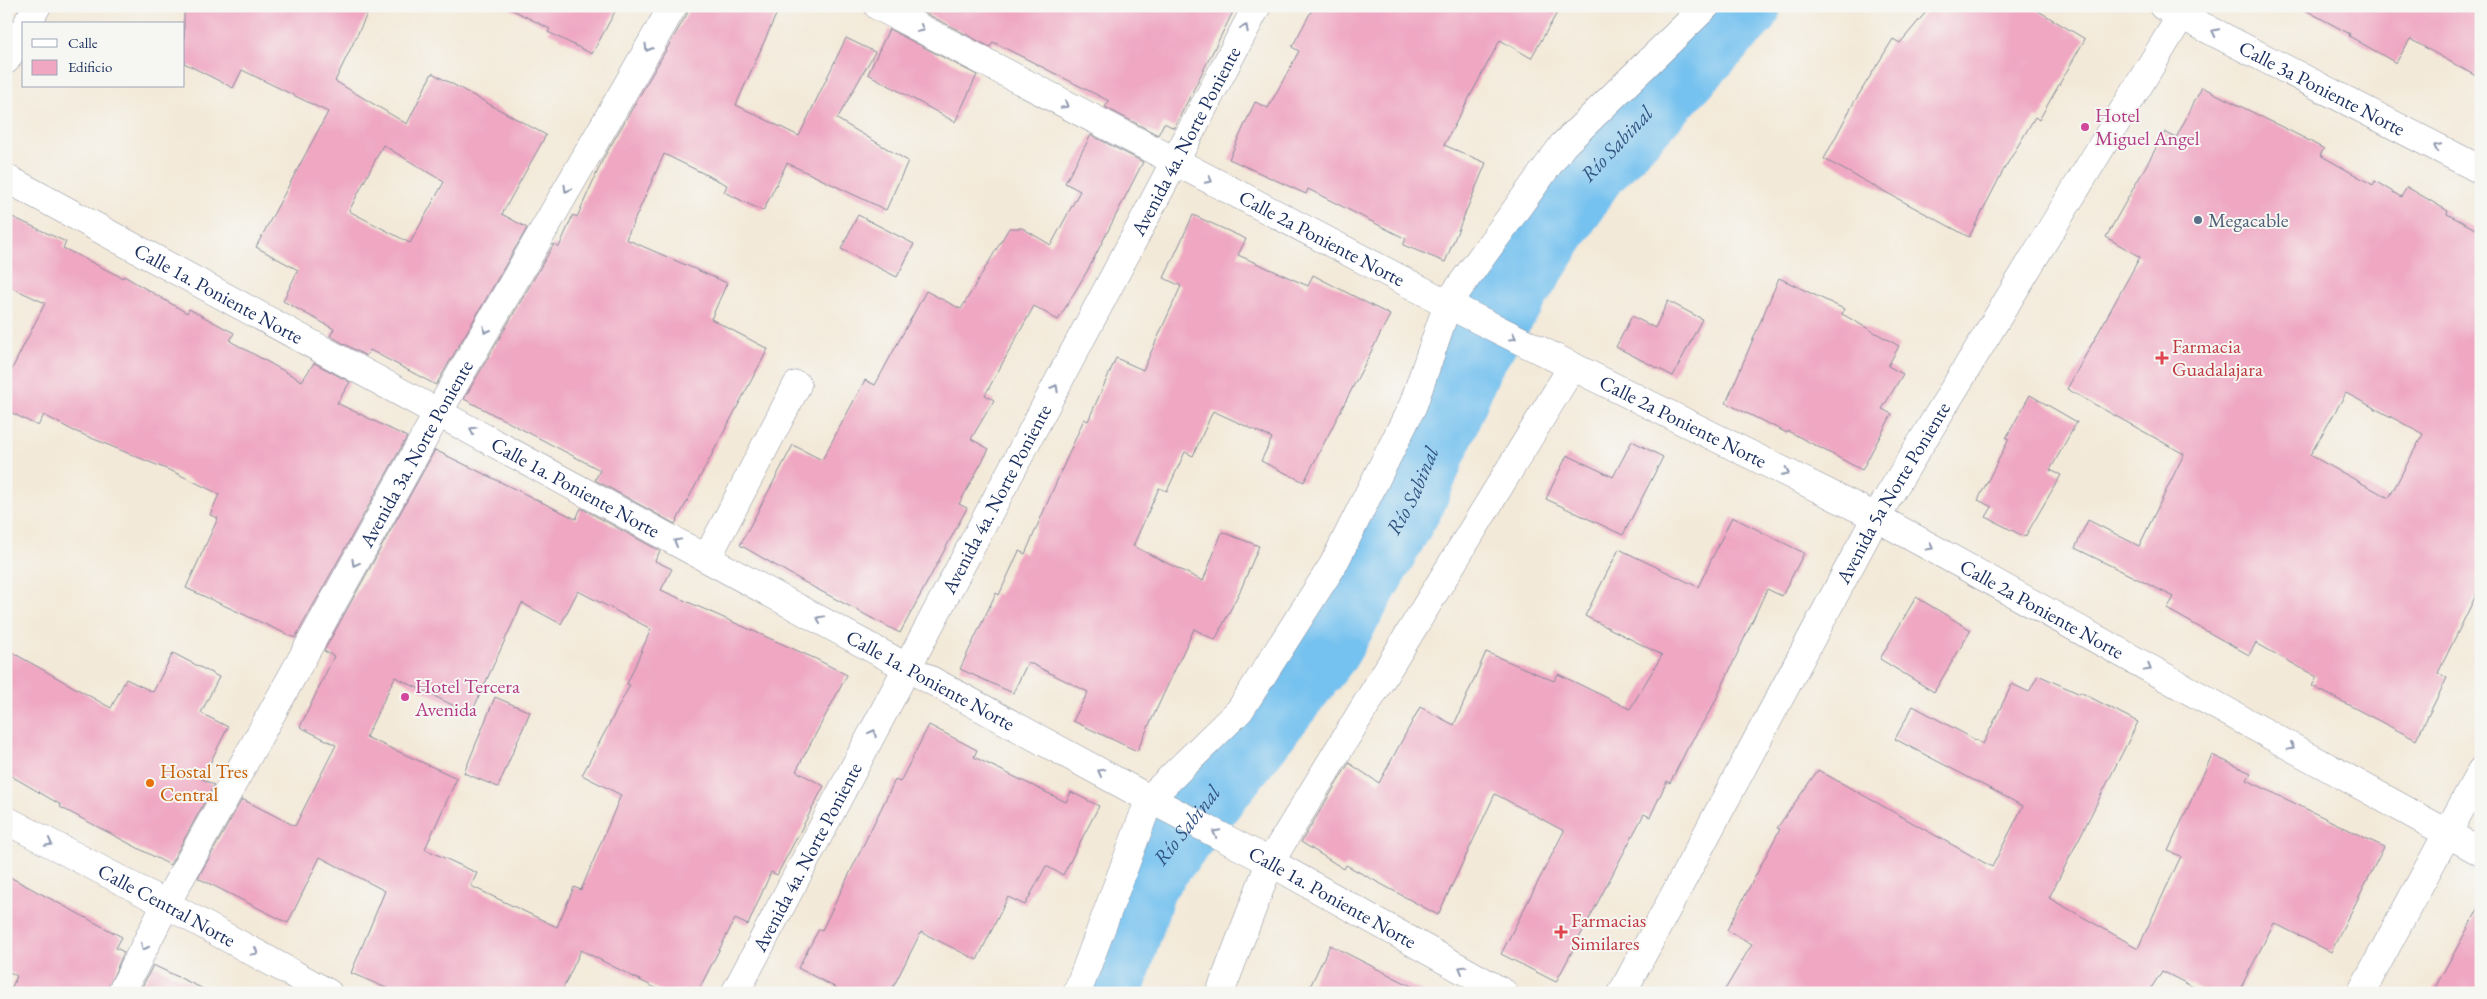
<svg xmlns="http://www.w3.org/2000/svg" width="2487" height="999" viewBox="0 0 2487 999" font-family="'EB Garamond',serif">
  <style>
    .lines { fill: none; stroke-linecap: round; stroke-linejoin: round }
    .river { stroke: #75c1ef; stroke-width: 72 }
    .building { fill: #efa7c2; fill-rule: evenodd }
    .minor-casing { stroke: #878c9b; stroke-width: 29 }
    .major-casing { stroke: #878c9b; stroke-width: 29 }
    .minor { stroke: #fff; stroke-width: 28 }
    .major { stroke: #fff; stroke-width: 28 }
    .oneway { stroke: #8d97ae }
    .hotel-dot { fill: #d1479c; stroke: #f6f6f2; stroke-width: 2 }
    .service-dot { fill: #5c6f8a; stroke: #f6f6f2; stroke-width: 2 }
    .health-dot { fill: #e0444e; stroke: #f6f6f2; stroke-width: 2 }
    .food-dot { fill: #e8710a; stroke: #f6f6f2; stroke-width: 2 }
    .labels { text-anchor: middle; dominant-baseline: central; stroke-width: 4; stroke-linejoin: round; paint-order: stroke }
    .street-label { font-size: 20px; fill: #1b2f5e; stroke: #f6f6f2 }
    .hotel-label { font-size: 20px; fill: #b23c85; stroke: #f6f6f2; text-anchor: start }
    .service-label { font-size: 20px; fill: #4e5e75; stroke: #f6f6f2; text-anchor: start }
    .health-label { font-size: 20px; fill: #be3a42; stroke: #f6f6f2; text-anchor: start }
    .food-label { font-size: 20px; fill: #c56008; stroke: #f6f6f2; text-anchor: start }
    .water-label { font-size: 21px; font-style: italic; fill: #325482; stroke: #f6f6f2 }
  </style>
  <rect width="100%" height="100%" fill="#f6f6f2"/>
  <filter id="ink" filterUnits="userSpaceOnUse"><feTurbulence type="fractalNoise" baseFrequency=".02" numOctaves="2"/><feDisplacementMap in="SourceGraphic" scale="10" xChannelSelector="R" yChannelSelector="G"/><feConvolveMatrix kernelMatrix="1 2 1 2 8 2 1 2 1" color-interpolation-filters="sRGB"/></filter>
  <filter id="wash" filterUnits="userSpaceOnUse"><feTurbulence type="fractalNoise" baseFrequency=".0096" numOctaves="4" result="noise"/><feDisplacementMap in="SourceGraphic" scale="20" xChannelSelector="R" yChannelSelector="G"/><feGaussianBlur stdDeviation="1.12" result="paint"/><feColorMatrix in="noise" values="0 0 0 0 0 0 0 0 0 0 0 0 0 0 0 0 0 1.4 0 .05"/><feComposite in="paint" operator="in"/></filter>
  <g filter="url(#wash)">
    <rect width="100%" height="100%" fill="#f3e9d8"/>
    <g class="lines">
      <path class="river" id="s1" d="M1106,993L1142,881L1326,646L1411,497L1468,360L1588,173L1745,6"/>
    </g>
    <g id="blocks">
      <path class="building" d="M184,6H371L335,81L407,124L432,73L546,135L502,214L527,228L436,385L370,350L366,356L330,336L334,329L283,301L298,270L256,247L328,112L242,70L233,88L184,63ZM383,145L444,182L410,243L349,211Z
        M505,6H618L592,54L548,32L550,29Z
        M689,6H780L736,105L799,136L846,38L875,52L837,119L908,161L886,210L787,163L763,211L724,192L727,185L664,154L626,239L727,283L711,319L768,349L675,524L595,480L600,470L464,399L554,244L559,247L573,215L577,217L603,159L687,14Z
        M912,6H1236L1174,128L1164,123L1158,135L1105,107L1109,101L993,42L990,47Z
        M1314,6H1561L1531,58L1500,40L1444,145L1486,163L1445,262L1403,245L1406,239L1308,189L1306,194L1229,159L1255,102L1268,108L1299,51L1292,47Z
        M1931,6H2030L2085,39L2039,120L2035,117L2003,171L1969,237L1824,159L1853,104L1893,39L1900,43Z
        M2298,6H2481V79L2410,39L2396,63L2349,36L2350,34Z
        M889,29L977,75L955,122L868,74Z
        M2202,87L2304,138L2324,149L2320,155L2373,185L2375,181L2401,197L2407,187L2448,211L2447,214L2481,232V585L2438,673L2447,678L2416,740L2312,686L2317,677L2256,643L2249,655L2167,609L2174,597L2075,548L2088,520L2139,546L2184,454L2067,389L2140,257L2106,237L2165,132L2176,138ZM2346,393L2423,434L2389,498L2310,455Z
        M1091,135L1143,162L1089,268L1058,320L1034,306L985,395L994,400L971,439L989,449L959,504L967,508L900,633L813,587L740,545L793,445L822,460L865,380L875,385L926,291L961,309L1009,228H1022L1051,245L1080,191L1065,183Z
        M6,214L66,242L63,248L123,278L124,276L187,313L189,309L234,333L230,341L302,381L314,363L350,382L337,403L407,437L295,638L186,588L218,518L210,515L219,494L176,473L72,430L44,415L38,426L6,410V381L45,303L6,285Z
        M858,215L914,244L897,277L841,249Z
        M1193,215L1246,239L1238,255L1308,286L1313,275L1390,315L1304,482L1261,461L1272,438L1213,411L1193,456L1185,452L1167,491L1159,488L1133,546L1203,581L1222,532L1259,546L1241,589L1215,640L1194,629L1137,751L1073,721L1088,692L1028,662L1013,693L960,669L996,593L999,595L1019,551L1025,554L1084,419L1088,421L1116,358L1143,370L1181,286L1164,278Z
        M1779,278L1844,309L1842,314L1899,346L1888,366L1903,374L1882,409L1892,414L1862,470L1788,431L1787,433L1726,403Z
        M1668,301L1702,319L1673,376L1616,347L1632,316L1655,328Z
        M2030,395L2077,422L2050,470L2061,475L2025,537L1986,517L1992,507L1978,500L2009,439L2006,438Z
        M1632,441L1663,457L1623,535L1546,499L1567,455L1613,477Z
        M435,450L576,519L581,508L660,551L655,561L672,569L661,590L816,659L847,675L796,771L824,786L777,875L771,872L748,925L735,919L697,993H665L581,950L561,993H398L351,973L385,891L320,857L288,923L198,878L242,799L295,826L336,745L300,727L334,656L324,651ZM578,591L651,629L627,684L630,685L582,775L621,795L581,890L574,887L557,927L471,886L477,873L425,849L457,778L366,737L395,677L471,714L522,603L561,624Z
        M1732,517L1804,553L1782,596L1767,589L1714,704L1687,749L1670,783L1667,781L1650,817L1644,814L1556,982L1501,954L1564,831L1495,794L1438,915L1346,865L1344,869L1301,842L1349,763L1379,783L1420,707L1454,725L1486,652L1554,681L1558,674L1630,709L1662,655L1585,616L1619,549L1698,587Z
        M1916,597L1971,630L1934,692L1880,659Z
        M6,649L111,708L126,679L153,692L173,653L219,677L201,713L228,727L202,779L214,785L170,865L60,807L61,805L6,773Z
        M2038,675L2080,694V692L2138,722L2049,898L2138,948L2181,856L2168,851L2212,755L2251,773L2247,780L2384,847L2331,952L2274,923L2238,993H2205L2162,971L2148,993H1723L1752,944L1727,930L1780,829L1777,828L1818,770L1992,867L2023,806L1895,739L1913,706L1983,744L2012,684L2029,692Z
        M495,697L530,712L498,787L464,773Z
        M929,725L977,750L974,757L1066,802L1071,792L1099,806L1063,875L1046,866L1025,905L1008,897L977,960L921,932L890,993H846L798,968L819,929L822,930L895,780L900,782Z
        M6,875L122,937L116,948L124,952L106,993H9L17,976L6,970Z
        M2481,904V993H2432Z
        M1330,945L1425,993H1307Z
        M153,965L212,993H139Z"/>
    </g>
  </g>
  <g filter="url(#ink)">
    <use href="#blocks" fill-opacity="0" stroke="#878c9b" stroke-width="1"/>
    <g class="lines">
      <defs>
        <g id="minor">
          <path id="s2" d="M878,6L1469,315L1876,517L2481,852"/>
          <path id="s3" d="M2163,6L2481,170"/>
          <path d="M27,24L37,6"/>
          <path d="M6,60L24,30"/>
          <path d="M707,558L797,385"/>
          <path id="s4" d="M121,993L166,904L439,411L673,6"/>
          <path id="s5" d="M735,993L1257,6"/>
          <path d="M1077,993L1150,798L1240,710L1333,565L1413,405L1448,303L1563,145L1706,6"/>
          <path d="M1220,993L1270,862L1572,367"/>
          <path d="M2361,993L2481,771"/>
        </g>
        <g id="major">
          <path id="s6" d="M6,178L1144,796L1270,862L1504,993"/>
          <path id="s7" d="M6,820L166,904L328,993"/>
          <path id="s8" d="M1622,993L1876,517L2187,6"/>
        </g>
      </defs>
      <use href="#minor" class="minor-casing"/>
      <use href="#major" class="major-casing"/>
      <use href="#minor" class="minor"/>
      <use href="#major" class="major"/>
    </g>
    <defs><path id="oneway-chevron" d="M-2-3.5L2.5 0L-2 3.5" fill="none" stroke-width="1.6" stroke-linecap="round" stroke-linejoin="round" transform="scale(1.25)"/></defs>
    <g class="oneway">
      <use href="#oneway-chevron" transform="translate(1245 28) rotate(-62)"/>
      <use href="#oneway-chevron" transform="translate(921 29) rotate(28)"/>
      <use href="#oneway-chevron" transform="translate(2215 32) rotate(-153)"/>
      <use href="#oneway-chevron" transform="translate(648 48) rotate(120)"/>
      <use href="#oneway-chevron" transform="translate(1065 105) rotate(28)"/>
      <use href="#oneway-chevron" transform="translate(2437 147) rotate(-153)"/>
      <use href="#oneway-chevron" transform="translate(1209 180) rotate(27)"/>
      <use href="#oneway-chevron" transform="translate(567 189) rotate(120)"/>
      <use href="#oneway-chevron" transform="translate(486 330) rotate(120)"/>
      <use href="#oneway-chevron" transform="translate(1513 337) rotate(27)"/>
      <use href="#oneway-chevron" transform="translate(1055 388) rotate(-62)"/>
      <use href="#oneway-chevron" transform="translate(473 430) rotate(-151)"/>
      <use href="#oneway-chevron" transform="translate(1786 472) rotate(26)"/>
      <use href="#oneway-chevron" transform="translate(677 542) rotate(-151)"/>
      <use href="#oneway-chevron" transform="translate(1930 547) rotate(29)"/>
      <use href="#oneway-chevron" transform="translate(355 563) rotate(119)"/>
      <use href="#oneway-chevron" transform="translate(820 619) rotate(-151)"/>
      <use href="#oneway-chevron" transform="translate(2148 668) rotate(29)"/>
      <use href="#oneway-chevron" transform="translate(873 733) rotate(-62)"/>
      <use href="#oneway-chevron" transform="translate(2291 747) rotate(29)"/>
      <use href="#oneway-chevron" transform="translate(1101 772) rotate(-151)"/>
      <use href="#oneway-chevron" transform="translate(1216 833) rotate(-152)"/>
      <use href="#oneway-chevron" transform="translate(49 843) rotate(28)"/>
      <use href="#oneway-chevron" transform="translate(144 947) rotate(117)"/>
      <use href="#oneway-chevron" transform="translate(255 952) rotate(29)"/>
      <use href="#oneway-chevron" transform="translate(1462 969) rotate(-151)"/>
    </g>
  </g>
  <g class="hotel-dot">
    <circle cx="2085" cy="127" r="5"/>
    <circle cx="405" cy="697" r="5"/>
  </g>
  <circle class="service-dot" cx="2198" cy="220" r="5"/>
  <g class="health-dot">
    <path d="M2159.5 350.5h5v5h5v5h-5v5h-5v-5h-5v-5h5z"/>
    <path d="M1558.5 924.5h5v5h5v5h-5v5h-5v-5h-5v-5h5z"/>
  </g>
  <circle class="food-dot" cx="150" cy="783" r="5"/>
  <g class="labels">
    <g class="street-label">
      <text stroke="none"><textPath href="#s3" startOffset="179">Calle 3a Poniente Norte</textPath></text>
      <text stroke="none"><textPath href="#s5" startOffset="964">Avenida 4a. Norte Poniente</textPath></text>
      <text stroke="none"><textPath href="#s2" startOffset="501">Calle 2a Poniente Norte</textPath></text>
      <text stroke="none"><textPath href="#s6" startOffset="242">Calle 1a. Poniente Norte</textPath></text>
      <text stroke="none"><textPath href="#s2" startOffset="906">Calle 2a Poniente Norte</textPath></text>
      <text stroke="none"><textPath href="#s4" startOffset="615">Avenida 3a. Norte Poniente</textPath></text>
      <text stroke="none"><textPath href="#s6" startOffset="648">Calle 1a. Poniente Norte</textPath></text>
      <text stroke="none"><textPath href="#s8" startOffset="569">Avenida 5a Norte Poniente</textPath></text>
      <text stroke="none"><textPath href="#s5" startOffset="559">Avenida 4a. Norte Poniente</textPath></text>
      <text stroke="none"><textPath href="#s2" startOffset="1311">Calle 2a Poniente Norte</textPath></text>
      <text stroke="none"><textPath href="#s6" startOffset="1052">Calle 1a. Poniente Norte</textPath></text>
      <text stroke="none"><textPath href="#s5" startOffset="154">Avenida 4a. Norte Poniente</textPath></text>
      <text stroke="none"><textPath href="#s6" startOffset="1509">Calle 1a. Poniente Norte</textPath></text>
      <text stroke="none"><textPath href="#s7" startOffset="182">Calle Central Norte</textPath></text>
    </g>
    <g class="hotel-label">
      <text x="2095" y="115">Hotel<tspan x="2095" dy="23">Miguel Angel</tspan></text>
      <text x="415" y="686">Hotel Tercera<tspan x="415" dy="23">Avenida</tspan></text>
    </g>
    <g class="service-label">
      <text x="2208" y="220">Megacable</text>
    </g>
    <g class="health-label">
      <text x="2172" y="346">Farmacia<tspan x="2172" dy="23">Guadalajara</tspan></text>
      <text x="1571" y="920">Farmacias<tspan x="1571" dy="23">Similares</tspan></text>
    </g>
    <g class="food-label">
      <text x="160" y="771">Hostal Tres<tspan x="160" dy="23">Central</tspan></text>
    </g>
    <g class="water-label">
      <text stroke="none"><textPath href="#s1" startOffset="999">Río Sabinal</textPath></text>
      <text stroke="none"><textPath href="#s1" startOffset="594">Río Sabinal</textPath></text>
      <text stroke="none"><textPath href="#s1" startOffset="189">Río Sabinal</textPath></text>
    </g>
  </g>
  <rect width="2487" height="999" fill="none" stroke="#f6f6f2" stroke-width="25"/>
  <rect x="22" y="22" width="162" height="65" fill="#f6f6f2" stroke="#9ea6b7"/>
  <rect x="32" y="39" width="25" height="8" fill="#ffffff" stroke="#9ea6b7"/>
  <text x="68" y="48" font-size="15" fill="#1b2f5e">Calle</text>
  <rect x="32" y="60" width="25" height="15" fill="#efa7c2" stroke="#9ea6b7"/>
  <text x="68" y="72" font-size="15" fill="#1b2f5e">Edificio</text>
</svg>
